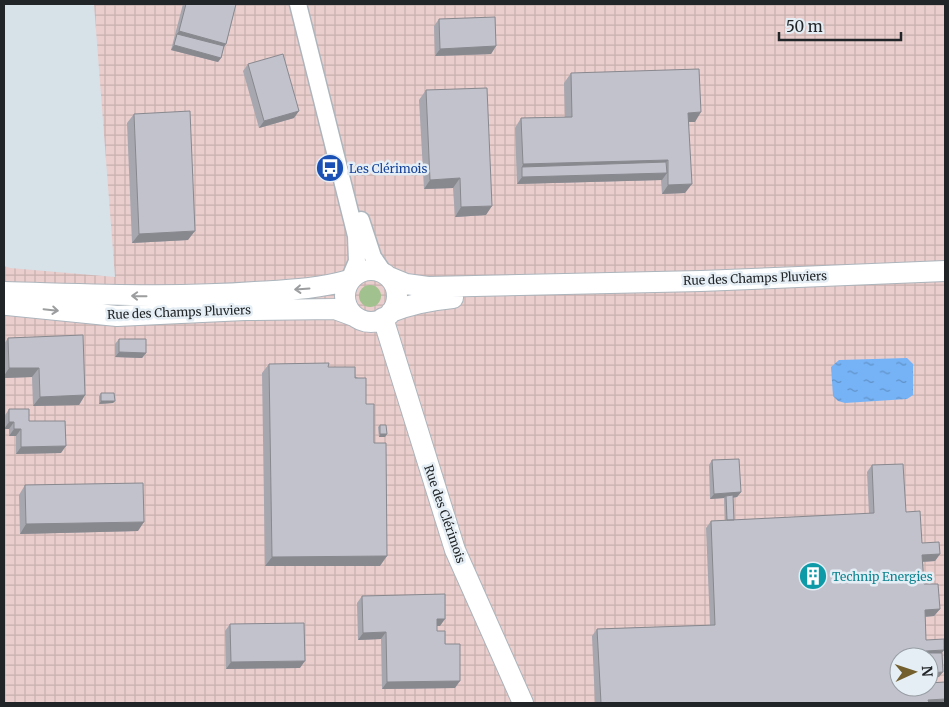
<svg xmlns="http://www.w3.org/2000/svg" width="949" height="707" viewBox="0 0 949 707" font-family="Merriweather,serif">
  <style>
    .industrial { fill: url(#industrial-grid); fill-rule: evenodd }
    .grass { fill: #a1c18e }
    .water { fill: url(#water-ripples) }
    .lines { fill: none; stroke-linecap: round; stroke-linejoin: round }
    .minor-casing { stroke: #acb5bc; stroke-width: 19 }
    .tertiary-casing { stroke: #acb5bc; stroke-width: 22 }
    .minor { stroke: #fff; stroke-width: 16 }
    .tertiary { stroke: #fff; stroke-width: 20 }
    .wall { fill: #a7a7af }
    .shaded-wall { fill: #88888f }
    .building { fill: #c2c2cc; stroke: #88888f }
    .oneway { stroke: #9b9d9e }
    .labels { text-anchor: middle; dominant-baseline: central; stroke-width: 5; stroke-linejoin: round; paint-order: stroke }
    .transit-label { font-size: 12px; fill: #164399; stroke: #e5eef5; text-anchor: start }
    .street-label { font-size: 12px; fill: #212527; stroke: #e5eef5 }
    .culture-label { font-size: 12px; fill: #0d838f; stroke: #e5eef5; text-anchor: start }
  </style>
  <defs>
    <pattern id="industrial-grid" width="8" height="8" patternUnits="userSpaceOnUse" patternTransform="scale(1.25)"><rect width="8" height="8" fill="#e9cecd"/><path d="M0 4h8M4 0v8" fill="none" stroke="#c8b1b0"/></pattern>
    <pattern id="water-ripples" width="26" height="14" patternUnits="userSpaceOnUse" patternTransform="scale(1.25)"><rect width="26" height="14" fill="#76b3f6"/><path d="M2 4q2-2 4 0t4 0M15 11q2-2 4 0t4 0" fill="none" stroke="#6091c7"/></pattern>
  </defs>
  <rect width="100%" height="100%" fill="#d7e1e8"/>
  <path class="industrial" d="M94,4H945V703H4V266L10,268L115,277ZM899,657H929V687H899Z"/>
  <path class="grass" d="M359 296a11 11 0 1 1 22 0a11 11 0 1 1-22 0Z"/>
  <path class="water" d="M907,358L913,364V395L907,399L845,403L838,401L833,396L831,367L839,360Z"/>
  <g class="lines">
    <defs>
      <path id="minor" d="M298,4L356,236L357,261L349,280
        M361,220L373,257L384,273"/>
      <path id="tertiary" d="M345 296a26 26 0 1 1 52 0a26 26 0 1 1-52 0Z
        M389,277L406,284L428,287L701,281L945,271
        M4,292C88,294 171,298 255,292C287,290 318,289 349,280
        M4,303L7,305L117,316L245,310L335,309L354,316
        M391,312C411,304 431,300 453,298
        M383,318L455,550L523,703"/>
    </defs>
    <use href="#minor" class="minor-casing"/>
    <use href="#tertiary" class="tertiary-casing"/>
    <use href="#minor" class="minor"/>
    <use href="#tertiary" class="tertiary"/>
  </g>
  <path class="wall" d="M183,4H236L226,44L224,46L221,58L218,62L171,50Z
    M439,19L496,46L491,54L435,56L434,26Z
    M248,64L294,118L259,128L243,71Z
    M571,73L695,122H689L685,193L662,194L661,180L517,184L515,128L521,118L565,117L564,83Z
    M426,90L486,215L455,217L453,188L424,189L419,100Z
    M134,114L188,240L132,243L127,123Z
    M8,338L85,395L79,405L33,406L32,377L4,378V344Z
    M119,339L146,353L142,358L115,357V344Z
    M269,364L328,367L355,376L358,378L366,404L374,443L380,566H265L262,373Z
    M101,393L115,401L113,403L99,404V396Z
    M9,409L29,421L61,453L16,454V436H9V429H4V417Z
    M380,425L387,434L385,437H379L378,427Z
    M712,460L741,492L737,497L733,498L734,520L869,514L867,472L872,465L906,512L922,543L940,554L935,561L923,562L924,584L940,609L934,616L925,617L926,640L942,653L939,677L899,657L943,703H595L592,636L597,629L710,625L706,528L711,521L725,520L724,498L710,499L709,465Z
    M25,485L138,531L20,534L19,495Z
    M362,596L440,626H437V631L445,644L455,688L382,689L381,639L358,640L357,603Z
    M230,624L300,668L226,669L225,631Z"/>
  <path class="shaded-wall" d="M179,31L226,44L221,51L177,34Z
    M174,45L221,58L218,62L171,50Z
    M496,46L491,54L435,56L440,49Z
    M299,111L294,118L259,128L264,121Z
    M701,112L695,122H682L688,113Z
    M668,160L661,169L522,167L523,164Z
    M667,173L662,180L517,184L522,177Z
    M460,178L453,188L424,189L430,180Z
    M692,184L685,193L662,194L668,185Z
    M492,206L486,215L455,217L461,207Z
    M195,231L188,240L132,243L139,234Z
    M119,352L146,353L142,358L115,357Z
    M9,368H39L32,377L4,378V376Z
    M85,395L79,405L33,406L40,397Z
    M101,401H115L113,403L99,404Z
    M9,422H14L9,429H4Z
    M14,429H21L16,436H9Z
    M380,434H387L385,437H379Z
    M66,446L61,453L16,454L21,447Z
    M741,492L737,497L726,498V496L724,498L710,499L714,494Z
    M144,522L138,531L20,534L26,524Z
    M940,554L935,561L917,562L922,555Z
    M387,556L380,566H265L272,557Z
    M940,609L934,616L920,617L925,610Z
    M437,619H445L440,626H432Z
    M386,632L381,639L358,640L363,633Z
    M944,650L939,658L925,657L926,651Z
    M305,661L300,668L226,669L231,662Z
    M943,672L939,677L929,678V673Z
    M460,681L455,688L382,689L387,682Z
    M945,699L943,703H926L928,700Z"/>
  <path class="building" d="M186,4H236L226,44L179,31Z
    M495,17L496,46L440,49L439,19Z
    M177,34L224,46L221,58L174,45Z
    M283,54L299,111L264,121L248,64Z
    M699,69L701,112L688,113L692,184L668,185V160L523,164L521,118L572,117L571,73Z
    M487,88L492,206L461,207L460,178L430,180L426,90Z
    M190,111L195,231L139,234L134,114Z
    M666,162L667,173L522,177V167Z
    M83,335L85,395L40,397L39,368H9L8,338Z
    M119,339H146V353L119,352Z
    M329,363L328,367H355V378H366V404H374V443H386L387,556L272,557L269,364Z
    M101,393H114L115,401H101Z
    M9,409H29V421H65L66,446L21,447V429H14V422H9Z
    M380,425H386L387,434H380Z
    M739,459L741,492L714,494L712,460Z
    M903,464L906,512L920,511L922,543L939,542L940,554L922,555L924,584H938L940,609L925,610L926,640L944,639V650L926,651L927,657H899V687H929V683L945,682V699L928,700L929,703H601L597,629L715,625L711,521L874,513L872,465Z
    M143,483L144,522L26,524L25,485Z
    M733,495L734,520H727L726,496Z
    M445,594V619H437V631H445V644H460V681L387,682L386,632L363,633L362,596Z
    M304,623L305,661L231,662L230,624Z
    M927,653H942L943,672L929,673V657H927Z"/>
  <defs><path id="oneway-shaft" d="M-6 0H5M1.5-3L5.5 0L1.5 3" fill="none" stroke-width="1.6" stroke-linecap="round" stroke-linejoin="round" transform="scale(1.25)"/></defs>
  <g class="oneway">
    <use href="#oneway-shaft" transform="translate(302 289) rotate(176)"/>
    <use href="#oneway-shaft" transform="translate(139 296) rotate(-179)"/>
    <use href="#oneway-shaft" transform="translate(51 310) rotate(6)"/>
  </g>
  <defs>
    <symbol id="bus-disc" viewBox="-11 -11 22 22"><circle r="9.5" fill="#1a4fb4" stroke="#e5eef5"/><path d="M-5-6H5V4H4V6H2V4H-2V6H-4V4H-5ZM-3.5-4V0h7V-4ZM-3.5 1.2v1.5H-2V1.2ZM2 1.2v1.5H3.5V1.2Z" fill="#fff"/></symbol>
    <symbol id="building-disc" viewBox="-11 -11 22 22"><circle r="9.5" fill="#0f9aa8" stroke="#e5eef5"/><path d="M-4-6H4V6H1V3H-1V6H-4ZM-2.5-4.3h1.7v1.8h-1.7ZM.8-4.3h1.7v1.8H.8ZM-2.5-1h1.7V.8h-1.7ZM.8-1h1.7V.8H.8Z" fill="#fff"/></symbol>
  </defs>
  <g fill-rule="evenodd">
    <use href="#bus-disc" x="314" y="152" width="32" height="32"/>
    <use href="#building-disc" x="797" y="560" width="32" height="32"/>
  </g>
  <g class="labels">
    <g class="transit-label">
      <text x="349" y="168">Les Clérimois</text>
    </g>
    <g class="street-label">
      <text transform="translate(755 278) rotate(-2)">Rue des Champs Pluviers</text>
      <text transform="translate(179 312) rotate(-2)">Rue des Champs Pluviers</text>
      <text transform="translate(445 514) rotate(71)">Rue des Clérimois</text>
    </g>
    <g class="culture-label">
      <text x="832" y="576">Technip Energies</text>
    </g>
  </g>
  <rect width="949" height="707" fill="none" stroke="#212527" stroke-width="10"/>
  <g transform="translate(914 672) rotate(87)"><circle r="24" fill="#e5eef5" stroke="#979ea3"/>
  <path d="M0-4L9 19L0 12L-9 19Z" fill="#735f2e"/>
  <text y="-8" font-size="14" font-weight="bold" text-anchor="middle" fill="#212527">N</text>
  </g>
  <path d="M779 32v8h122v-8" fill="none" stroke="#212527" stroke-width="2.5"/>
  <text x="786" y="32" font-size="15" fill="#212527" stroke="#e5eef5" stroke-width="4" paint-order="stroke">50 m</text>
</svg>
